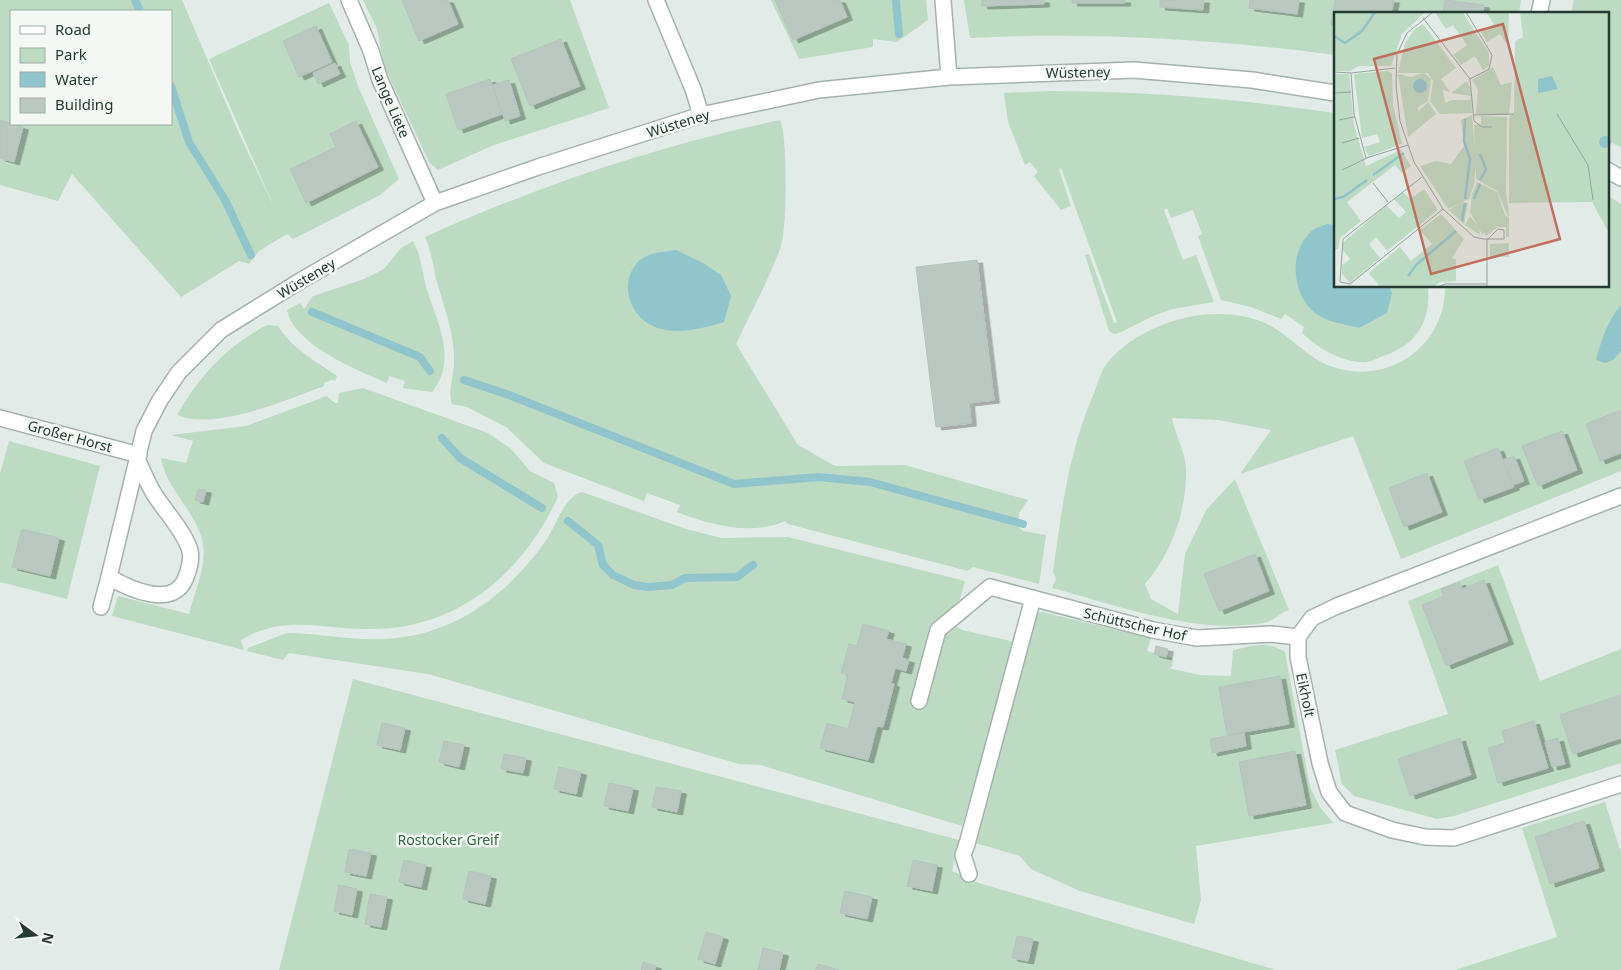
<svg xmlns="http://www.w3.org/2000/svg" width="1621" height="970" viewBox="0 0 1621 970" font-family="'Noto Sans',sans-serif">
  <style>
    .green { fill: #bddac3; fill-rule: evenodd }
    .water { fill: #90c5cb }
    .lines { fill: none; stroke-linecap: round; stroke-linejoin: round }
    .stream { stroke: #90c5cb; stroke-width: 8 }
    .building { fill: #bbc8c2; stroke: #b5c4bd; filter: url(#shadow) }
    .lane-casing { stroke: #a5b2ad; stroke-width: 18 }
    .street-casing { stroke: #a5b2ad; stroke-width: 18 }
    .lane { stroke: #fff; stroke-width: 15 }
    .street { stroke: #fff; stroke-width: 15 }
    .labels { text-anchor: middle; dominant-baseline: central; stroke-width: 5; stroke-linejoin: round; paint-order: stroke }
    .street-label { font-size: 14px; fill: #243a33; stroke: #f3f8f5 }
    .park-label { font-size: 14px; fill: #326d45; stroke: #f3f8f5 }
    .inset-river { fill: none; stroke: #90c5cb; stroke-width: 2.5 }
    .inset-road { fill: none; stroke: #96a49f; stroke-width: 1 }
    .view { fill: #be705d; fill-opacity: 0.15; stroke: #be705d; stroke-width: 2.5 }
    .inset-edge { fill: none; stroke: #243a33; stroke-width: 2.5 }
  </style>
  <defs>
    <filter id="shadow"><feDropShadow dx="5.5" dy="3" stdDeviation="0" flood-color="#0004"/></filter>
  </defs>
  <rect width="100%" height="100%" fill="#e2ebe7"/>
  <path class="green" d="M0,0H182L238,131L275,209L209,59L329,3L349,45L350,62L358,86L399,179L380,195L293,239L287,234L259,251L249,264L239,261L181,297L72,174L58,201L0,185ZM11,11H171V124H11Z
    M363,0H570L609,108L494,145L438,170L429,162L384,66L377,29Z
    M771,0H926L928,20L897,42L873,39V47L799,59Z
    M964,0H1521L1519,14H1335V55C1213,39 1092,32 970,38Z
    M1574,0H1621V147L1607,141V14H1571Z
    M1047,91C1144,91 1239,99 1335,113V286H1428C1431,320 1418,343 1386,355C1380,357 1373,361 1367,362C1344,364 1318,348 1302,333L1304,327L1285,314L1281,319L1251,307L1221,300L1198,236L1202,234L1193,210L1171,218L1167,208L1164,210L1183,260L1196,255L1214,302L1173,309L1155,315L1119,333L1114,334L1109,331L1085,255L1089,254L1114,323L1117,322L1061,168L1059,169L1071,206L1061,210L1034,176L1038,172L1030,162L1025,165L1008,122L1004,93Z
    M780,120C788,136 787,229 781,246C769,280 751,312 736,344L798,445L835,466L905,465L1028,500L1019,513V527L1023,531L1046,535L1039,584L973,567L968,571L788,524L785,521C751,536 711,525 677,512L680,505L647,493L644,501L544,463L506,427L467,407L452,404C447,388 455,376 454,359C454,334 446,313 439,289C433,271 433,254 425,237C540,185 657,146 780,120Z
    M1607,195L1621,204V471L1401,559L1353,436L1240,474L1271,430L1218,420L1172,418C1175,435 1186,453 1186,470C1187,511 1171,554 1145,584L1151,599L1178,614L1185,554L1206,510L1235,479L1289,610C1280,612 1275,621 1263,623C1195,635 1117,605 1052,588L1056,579L1053,572C1062,509 1068,453 1094,393C1098,383 1101,370 1108,362C1144,320 1217,301 1267,324C1290,335 1306,357 1330,366C1387,387 1446,347 1445,286H1607Z
    M413,241C423,260 422,275 428,293C439,326 457,361 432,392L403,388L405,381L389,376L387,383C357,370 294,345 287,310L300,303L304,309L313,296L364,279L384,269L401,248Z
    M267,325L278,326C292,349 316,361 337,376L335,381L332,380L324,383V386C286,400 216,431 177,415C199,376 227,346 267,325Z
    M363,388L488,433L511,449L530,471L554,483L558,497C521,576 455,632 363,629C319,628 282,615 241,640L244,650L112,616L118,596L189,614C194,593 207,566 203,545C199,514 166,490 161,458L186,463L193,441L171,435L246,426L327,396L335,403H338L339,393Z
    M9,441L100,466L67,599L0,582V474Z
    M582,492L686,529L721,538L788,537L965,581L960,599L942,617L962,630L1015,642L962,826L760,765L739,764L428,674L289,653L283,660L247,651L248,648L287,633C319,633 352,641 385,639C454,636 509,594 547,539C556,525 565,496 582,492Z
    M1498,565L1540,681L1621,649V763L1454,816L1437,819L1354,796L1342,784L1335,750L1448,714L1408,601Z
    M1042,612L1151,638L1147,651L1173,658L1172,667L1168,668L1200,675L1231,676L1233,650C1254,646 1266,640 1285,652L1310,787L1320,807L1333,823L1196,846L1201,900L1194,924L1080,891L1031,869L1020,856L972,842L1033,622L1037,614Z
    M353,679L959,840L952,871L979,883L1276,970H279Z
    M1605,802L1621,853V970H1455L1557,937L1522,828Z"/>
  <path class="water" d="M1327,224L1335,225V286H1389L1392,293L1387,313L1359,328C1345,324 1326,322 1315,313C1291,293 1288,250 1313,230C1317,227 1323,226 1327,224Z
    M676,250L703,263L721,275L731,296L724,322C701,329 671,337 649,324C627,311 620,279 639,261C649,252 663,252 676,250Z
    M1621,305V351L1613,360L1605,363L1596,360C1601,341 1608,320 1621,305Z"/>
  <g class="lines">
    <path class="stream" d="M135,0L140,11
      M896,0L899,34
      M171,86L189,142L225,200L251,255
      M312,312L420,357L430,371
      M464,380L509,395L734,484L818,477L870,482L1023,524
      M442,438L460,458L542,508
      M568,521L598,545L603,565L613,575L634,585L648,587L672,585L685,578L737,577L753,565"/>
  </g>
  <path class="building" d="M402,0H448L458,24L419,41Z
    M775,0H840L847,17L793,40Z
    M982,0H1044V4L982,6Z
    M1072,0H1125V3H1072Z
    M1160,0H1204L1203,10L1160,7Z
    M1250,0H1299L1297,14L1249,8Z
    M1335,0H1394L1391,14H1335V26L1331,25Z
    M1445,0L1484,5L1483,14H1440L1443,13Z
    M316,26L332,62L299,77L283,41Z
    M561,39L580,86L530,106L511,59Z
    M335,63L340,74L318,84L313,73Z
    M490,79L502,114L458,130L446,94Z
    M509,80L520,116L505,121L493,85Z
    M0,120L23,127L14,162L0,158Z
    M356,121L378,167L306,203L290,169L336,147L330,134Z
    M977,260L994,400L969,403L971,423L936,427L916,267Z
    M1621,410V453L1600,461L1586,424Z
    M1562,431L1577,470L1538,486L1522,446Z
    M1498,448L1514,487L1479,500L1464,461Z
    M1514,456L1524,481L1513,485L1503,460Z
    M1427,473L1442,512L1404,527L1389,488Z
    M198,489L206,490L203,502L195,500Z
    M22,529L59,538L50,576L12,567Z
    M1255,554L1269,591L1219,611L1204,574Z
    M1484,580L1508,641L1446,666L1422,605L1444,596L1441,589L1460,582L1462,589Z
    M863,624L889,631L886,639L906,644L902,658L909,660L906,671L895,668L891,683L894,684L883,727L877,726L868,760L820,748L827,723L848,729L855,702L842,699L848,675L841,673L849,644L857,646Z
    M1156,646L1168,649L1166,657L1154,654Z
    M1280,676L1289,724L1227,735L1219,687Z
    M1621,695V738L1573,754L1560,715Z
    M1534,721L1548,768L1498,783L1488,748L1505,743L1502,731Z
    M382,723L405,728L400,750L377,745Z
    M1244,733L1246,746L1212,753L1210,739Z
    M1460,738L1471,775L1410,796L1398,759Z
    M1558,738L1565,764L1552,767L1545,742Z
    M444,741L464,745L459,767L439,762Z
    M1295,751L1306,805L1249,816L1239,762Z
    M504,754L526,758L523,773L501,769Z
    M559,767L581,772L576,794L554,789Z
    M609,783L633,788L628,811L604,806Z
    M656,787L681,791L677,812L652,807Z
    M1584,821L1599,868L1550,884L1535,837Z
    M349,849L371,853L366,876L345,872Z
    M404,860L426,865L421,887L399,882Z
    M913,860L937,865L932,891L907,886Z
    M469,871L491,876L485,904L463,899Z
    M339,885L357,889L352,915L334,911Z
    M845,891L872,897L867,919L840,913Z
    M370,894L387,897L381,927L365,924Z
    M706,932L723,937L715,964L698,959Z
    M1017,936L1033,939L1028,961L1012,958Z
    M763,948L783,953L779,970H758Z
    M643,962L656,966L655,970H641Z
    M818,964L839,970H816Z"/>
  <g class="lines">
    <defs>
      <path id="lane" d="M101,607L109,577
        M919,701L938,630L990,587
        M967,844L963,855L969,874"/>
      <path id="street" d="M349,0L371,51L380,80L435,203
        M656,0L693,89L701,115
        M943,0L949,77
        M1539,14L1542,0
        M1607,170L1621,178
        M0,418L139,455
        M138,461C143,471 147,482 153,492C162,508 186,533 190,551C192,558 189,570 186,577C175,610 129,589 109,577L144,431L160,400L179,372L221,330L300,281L435,203L538,167L701,115L819,90L949,77L1134,70L1252,80L1335,93
        M1621,496L1337,606L1312,618L1298,637V657L1320,763L1329,792L1345,813L1392,830L1425,837L1454,838L1621,784
        M990,587L1153,630L1197,638L1271,634L1298,637
        M967,844L1033,598"/>
    </defs>
    <use href="#lane" class="lane-casing"/>
    <use href="#street" class="street-casing"/>
    <use href="#lane" class="lane"/>
    <use href="#street" class="street"/>
  </g>
  <g class="labels">
    <g class="street-label">
      <text transform="translate(1078 72) rotate(-1)">Wüsteney</text>
      <text transform="translate(391 102) rotate(67)">Lange Liete</text>
      <text transform="translate(678 123) rotate(-17)">Wüsteney</text>
      <text transform="translate(306 278) rotate(-31)">Wüsteney</text>
      <text transform="translate(70 436) rotate(15)">Großer Horst</text>
      <text transform="translate(1135 624) rotate(13)">Schüttscher Hof</text>
      <text transform="translate(1306 695) rotate(78)">Eikholt</text>
    </g>
    <g class="park-label">
      <text x="448" y="839">Rostocker Greif</text>
    </g>
  </g>
  <g transform="translate(1334 12)">
    <rect width="275" height="275" fill="#e2ebe7"/>
    <path d="M0,0H91L68,22L57,54H25L16,59H0ZM105,0L129,1L155,41V54L149,58L141,44L127,53L119,43L133,33L119,13L112,17L102,2ZM152,0H175L174,34L166,22L153,30L147,20L160,12ZM186,0H275V221L258,190L175,191V105L180,100L181,29L189,25ZM89,12L122,56L107,67L116,80L109,78L111,91L118,88H136L137,84L117,81L133,69L137,78L138,101L106,102L96,89L99,69L94,61H64L71,31L81,17ZM159,55L167,73L178,70L175,103L142,102L144,78L138,68ZM53,59L58,61L59,93L68,132L35,144L30,135L46,130L43,122L28,126L20,62ZM90,61L97,67L94,89L83,96L85,99L94,90L102,102L74,125L64,62L76,65ZM0,62H15L20,113L32,154L67,138L77,154L68,161L61,153L13,190L27,209L6,226L4,237H0ZM138,103L142,150L140,173L135,187L114,197L86,154L102,149L117,152L130,134L127,108ZM147,104L173,105L172,181L175,201V225H172V215H164L152,224L149,220V224L136,200L138,182L143,170L163,180L171,203L175,206L163,179L142,167L140,113L147,112ZM90,177L104,198L53,239L42,225L35,232L46,246L16,271L8,262V253L16,247L8,237L9,231L52,193L65,206L72,200L60,187L69,180L76,187ZM128,190L134,191L130,212L115,198ZM107,202L130,227L118,246L122,247V269L106,270L100,275H43L45,273L35,261L66,235L77,249L98,232L86,218ZM136,204L145,216L146,223L131,213ZM175,231V245H156V232Z" fill="#bddac3"/>
    <path d="M218,64L224,77L204,81V67ZM79 74a7 7 0 1 1 14 0a7 7 0 1 1-14 0ZM265 130a6 6 0 1 1 12 0a6 6 0 1 1-12 0Z" fill="#90c5cb"/>
    <path class="inset-river" d="M0,24L11,31L28,19L41,0M131,107L130,129L136,147L131,187M146,142L152,157L146,168M39,163L70,141M0,187L9,185L33,168M140,187L146,172M128,209L131,191M74,264L82,253L122,219"/>
    <path class="inset-road" d="M99,0L73,21L63,42L62,74L66,109L80,150L109,197L140,225L149,227H170V218L164,217L154,227M132,0L158,43L155,57L136,67M89,6L136,67M61,56L17,61L20,102L32,146L74,133M0,60L17,61M136,67L140,109L148,115H158M1,81L17,80M223,102L254,153L259,188M140,103L179,102M5,108L20,105M8,131L25,126M8,158L33,146M88,165L9,227L6,270L16,272L109,197M39,171L54,190M104,275L111,272H153M153,275V227"/>
    <path class="view" d="M169,12L226,227L97,262L40,47Z"/>
    <rect width="275" height="275" class="inset-edge"/>
  </g>
  <rect x="10" y="10" width="162" height="115" fill="#f3f8f5" stroke="#a0aca7"/>
  <rect x="20" y="26" width="25" height="8" fill="#ffffff" stroke="#a0aca7"/>
  <text x="55" y="35" font-size="15" fill="#243a33">Road</text>
  <rect x="20" y="48" width="25" height="15" fill="#bddac3" stroke="#a0aca7"/>
  <text x="55" y="60" font-size="15" fill="#243a33">Park</text>
  <rect x="20" y="72" width="25" height="15" fill="#90c5cb" stroke="#a0aca7"/>
  <text x="55" y="85" font-size="15" fill="#243a33">Water</text>
  <rect x="20" y="98" width="25" height="15" fill="#bbc8c2" stroke="#a0aca7"/>
  <text x="55" y="110" font-size="15" fill="#243a33">Building</text>
  <g transform="translate(35 935) rotate(105)" stroke="#f3f8f5" stroke-width="4" paint-order="stroke">
  <path d="M0-4L9 19L0 12L-9 19Z" fill="#243a33"/>
  <text y="-8" font-size="14" font-weight="bold" text-anchor="middle" fill="#243a33">N</text>
  </g>
</svg>
